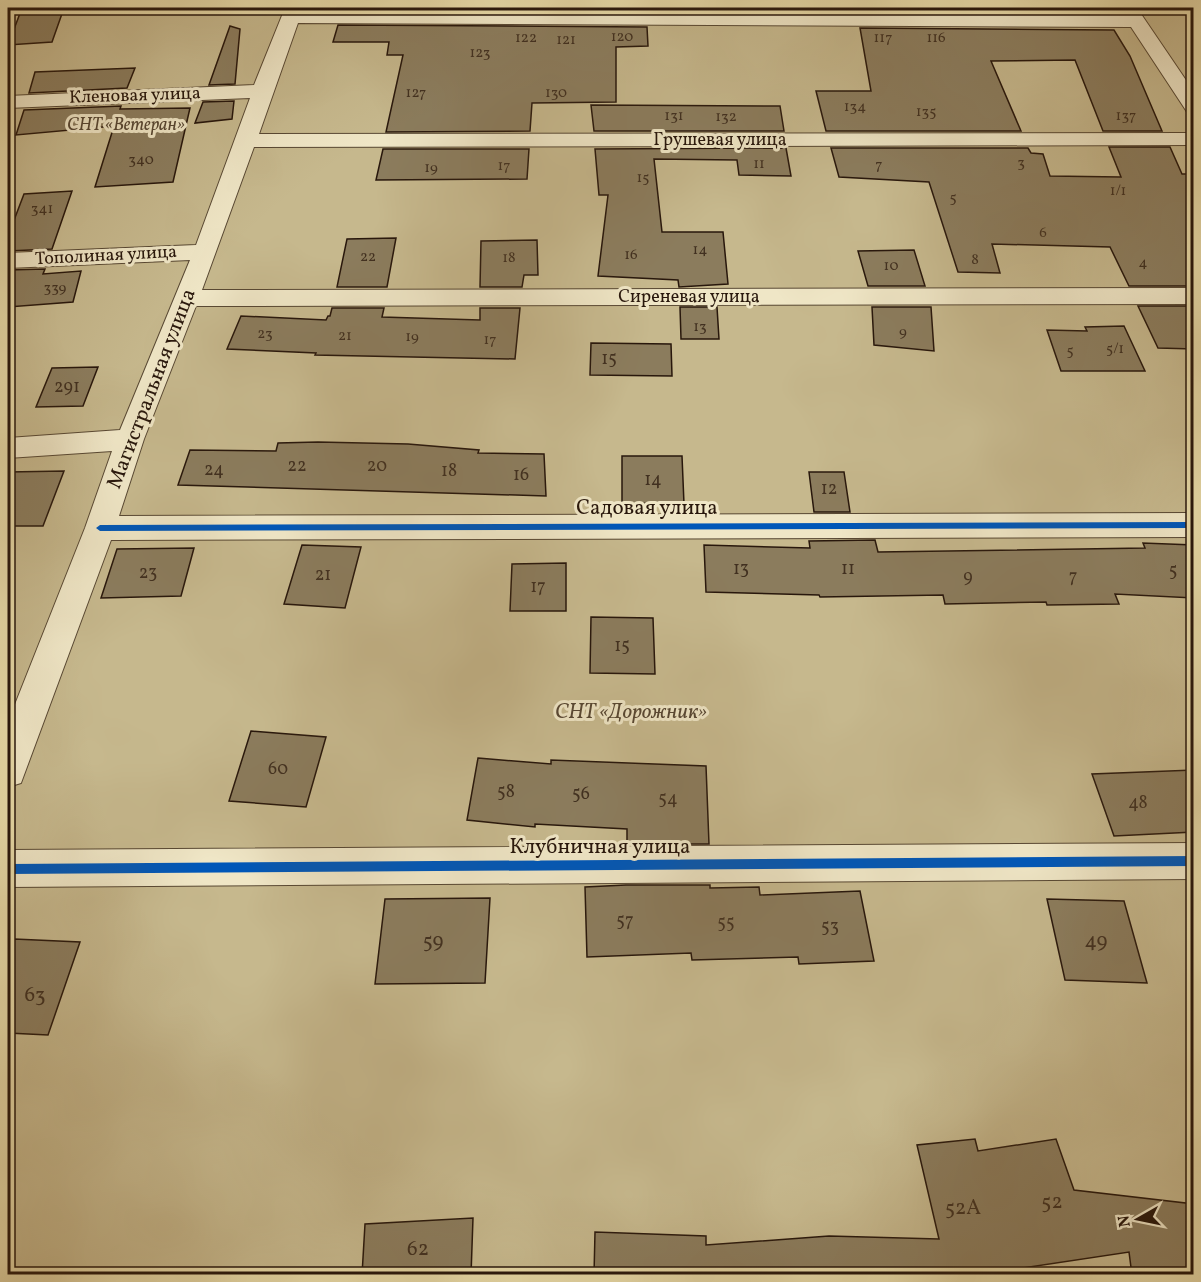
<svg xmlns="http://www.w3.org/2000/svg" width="1201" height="1282" viewBox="0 0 1201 1282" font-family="Vollkorn,serif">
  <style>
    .green { fill: #c6b88d; stroke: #77684c; stroke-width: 1.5 }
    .building { fill: #8b7c5d; stroke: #28170c; stroke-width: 1.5 }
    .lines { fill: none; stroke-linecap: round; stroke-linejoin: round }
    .minor-casing { stroke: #584833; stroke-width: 2 }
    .minor { fill: #efe6c6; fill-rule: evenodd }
    .cycleway-casing { stroke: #efe6c6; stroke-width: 4 }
    .cycleway { fill: #0057b8; fill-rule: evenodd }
    .labels { text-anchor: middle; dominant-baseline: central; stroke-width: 6; stroke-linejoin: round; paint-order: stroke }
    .far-number-label { font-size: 15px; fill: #413020 }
    .far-street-label { font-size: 18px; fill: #28170c; stroke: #efe6c6 }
    .far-park-label { font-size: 18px; font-style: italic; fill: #574733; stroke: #efe6c6 }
    .number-label { font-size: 18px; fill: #413020 }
    .street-label { font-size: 21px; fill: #28170c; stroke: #efe6c6 }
    .park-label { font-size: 21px; font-style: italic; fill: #574733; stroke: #efe6c6 }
    .near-number-label { font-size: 21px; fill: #413020 }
  </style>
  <rect width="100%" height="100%" fill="#e6d9a7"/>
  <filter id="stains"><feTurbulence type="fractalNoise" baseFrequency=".00333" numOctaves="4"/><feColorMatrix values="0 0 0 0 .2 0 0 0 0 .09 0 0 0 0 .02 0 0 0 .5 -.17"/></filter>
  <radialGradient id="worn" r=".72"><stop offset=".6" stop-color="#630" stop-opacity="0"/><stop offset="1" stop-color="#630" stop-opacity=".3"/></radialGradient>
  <path class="green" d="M8,8H1193V1274H8Z"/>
  <path class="building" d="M22,8H64L52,42L8,45Z
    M343,8H647V10L343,9Z
    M924,8H1067V12H926Z
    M338,25L647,27L648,46L616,47V102L532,103L530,131L386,132L403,55H387L389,42H333Z
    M230,26L240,29L235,84L209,85Z
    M860,28L1114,30L1130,56L1162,131H1103L1075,60L991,61L1021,131H826L816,91H871Z
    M135,68L127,88L29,93L35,72Z
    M234,101L232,119L195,123L203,102Z
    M591,105L780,106L784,131H594Z
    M121,106L120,109L190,108L173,182L95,187L114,126L16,135L24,110Z
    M1109,147H1170L1182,174H1194V286H1129L1110,247L992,244L1000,273L958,272L929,182L839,177L831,148H1028L1031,153L1043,154L1050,176L1121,177Z
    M786,148L791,176L739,175L737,160L654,159L662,232H723L728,284L679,287L678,280L598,276L608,195H599L595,149Z
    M383,149H529L527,179L376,180Z
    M72,191L52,249L8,251V236L24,194Z
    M396,238L387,287H337L347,239Z
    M537,240L538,275H524L522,287H480L481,241Z
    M914,250L925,286H868L858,251Z
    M45,269L43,274L81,271L73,302L8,307V270Z
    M1138,306H1194V349L1158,348Z
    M680,307H717L719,339H681Z
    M872,307H931L934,351L874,345Z
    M332,308H384L382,317L480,320V308H520L515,359L315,355L316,353L227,349L241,316L326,320L328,316H330Z
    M1124,326L1145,371H1061L1047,330L1087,331L1085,327Z
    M591,343L671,344L672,376L590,375Z
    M98,367L83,406L36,407L52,368Z
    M318,442L408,444L479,450L478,453L544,454L546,496L178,485L190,450L276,451L278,443Z
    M622,456H682L684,504L622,503Z
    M64,471L43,526H8V472Z
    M809,472H844L850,512H814Z
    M875,540L878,552L1145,548L1143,543L1194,545V598L1115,594L1119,604L1047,605L1046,602L945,604L943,595L820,597L819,595L706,592L704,545L810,548L809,541Z
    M302,545L361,547L345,608L284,604Z
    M194,548L181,596L101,598L117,549Z
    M566,563V611H510L512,564Z
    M591,617L653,618L655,674L590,673Z
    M251,731L326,737L306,807L229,801Z
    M478,758L551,764V760L706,766L709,844H627V829L535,824V827L467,820Z
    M1194,770V832L1114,836L1092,774Z
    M626,885H710V888L759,887L760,895L860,891L874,961L799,964L798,957L692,960L691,953L587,957L585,887Z
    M490,898L485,983L375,984L385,899Z
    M1047,899L1124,901L1147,983L1065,980Z
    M14,939L80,942L48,1035L8,1033V957Z
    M975,1139L978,1151L1056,1139L1074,1190L1194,1204V1275H1132L1129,1252L977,1275H594L595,1232L706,1236V1245L829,1236L939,1239L917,1145Z
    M473,1218L471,1275H362L365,1224Z"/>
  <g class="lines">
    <defs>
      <path id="minor" d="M285,8H303L302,11L1123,15L1119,8H1137L1194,92V114L1187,112L1131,27L298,23L259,134L1194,133V145L254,147L202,290L1194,288V304L196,306L144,439L119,516L1194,513V537L111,540L21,783L8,787V722L85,528L112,451L8,458V438L120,430L190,260L8,268V253L196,245L250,98L8,108V96L254,85Z
        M1194,843V879L8,887V850Z"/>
    </defs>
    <use href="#minor" class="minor-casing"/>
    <use href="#minor" class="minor"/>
    <defs>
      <path id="cycleway" d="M1194,522V528L100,531L96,528L100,525Z
        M1194,856V866L8,874V864Z"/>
    </defs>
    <use href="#cycleway" class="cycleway-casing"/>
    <use href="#cycleway" class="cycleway"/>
  </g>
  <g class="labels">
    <g class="far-number-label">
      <text x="622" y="37">120</text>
      <text x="526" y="38">122</text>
      <text x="883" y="38">117</text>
      <text x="936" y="38">116</text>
      <text x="566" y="40">121</text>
      <text x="480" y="53">123</text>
      <text x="416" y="93">127</text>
      <text x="556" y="93">130</text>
      <text x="855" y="107">134</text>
      <text x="926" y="112">135</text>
      <text x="674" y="116">131</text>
      <text x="1126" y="116">137</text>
      <text x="726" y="117">132</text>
      <text x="141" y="160">340</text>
      <text x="1021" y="163">3</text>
      <text x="759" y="164">11</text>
      <text x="879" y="165">7</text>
      <text x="504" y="166">17</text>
      <text x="431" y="168">19</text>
      <text x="643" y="178">15</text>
      <text x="1118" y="191">1/1</text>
      <text x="953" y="198">5</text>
      <text x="42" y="209">341</text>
      <text x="1043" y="233">6</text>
      <text x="700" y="250">14</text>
      <text x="631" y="255">16</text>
      <text x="368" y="257">22</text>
      <text x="509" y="258">18</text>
      <text x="975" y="260">8</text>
      <text x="1143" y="263">4</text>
      <text x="891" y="266">10</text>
      <text x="55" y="288">339</text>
      <text x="700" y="327">13</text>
      <text x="903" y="332">9</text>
      <text x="265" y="334">23</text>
      <text x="345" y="336">21</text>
      <text x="412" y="337">19</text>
      <text x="490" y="340">17</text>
      <text x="1115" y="349">5/1</text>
      <text x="1070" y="351">5</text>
    </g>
    <g class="far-street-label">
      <text transform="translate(135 96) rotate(-2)">Кленовая улица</text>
      <text x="720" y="140">Грушевая улица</text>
      <text transform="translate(106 256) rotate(-3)">Тополиная улица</text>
      <text x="689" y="297">Сиреневая улица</text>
    </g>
    <g class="far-park-label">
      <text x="126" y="125">СНТ «Ветеран»</text>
    </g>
    <g class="number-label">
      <text x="609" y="359">15</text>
      <text x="67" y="387">291</text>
      <text x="297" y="466">22</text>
      <text x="377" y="466">20</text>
      <text x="214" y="470">24</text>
      <text x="449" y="471">18</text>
      <text x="521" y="475">16</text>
      <text x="653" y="480">14</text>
      <text x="829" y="489">12</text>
      <text x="741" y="569">13</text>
      <text x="848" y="569">11</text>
      <text x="1173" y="571">5</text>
      <text x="148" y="573">23</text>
      <text x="323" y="575">21</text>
      <text x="968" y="577">9</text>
      <text x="1073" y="577">7</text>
      <text x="538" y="587">17</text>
      <text x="622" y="646">15</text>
      <text x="278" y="769">60</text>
      <text x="506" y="792">58</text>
      <text x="581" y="794">56</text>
      <text x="668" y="799">54</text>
      <text x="1138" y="803">48</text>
      <text x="625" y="921">57</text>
      <text x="726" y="923">55</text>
      <text x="830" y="927">53</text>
    </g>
    <g class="street-label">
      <text transform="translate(152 389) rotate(-69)">Магистральная улица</text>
      <text x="647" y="508">Садовая улица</text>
      <text x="600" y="847">Клубничная улица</text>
    </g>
    <g class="park-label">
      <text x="631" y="712">СНТ «Дорожник»</text>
    </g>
    <g class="near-number-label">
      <text x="433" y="941">59</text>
      <text x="1096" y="941">49</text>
      <text x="35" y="995">63</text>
      <text x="1052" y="1202">52</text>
      <text x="963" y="1208">52А</text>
      <text x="418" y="1249">62</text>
    </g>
  </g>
  <rect width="1201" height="1282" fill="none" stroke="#e6d9a7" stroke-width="30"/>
  <rect x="9" y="9" width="1183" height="1264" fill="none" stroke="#28170c" stroke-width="3"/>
  <rect x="15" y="15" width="1171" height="1252" fill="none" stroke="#28170c" stroke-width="1.5"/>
  <g transform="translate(1138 1219) rotate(261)" stroke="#efe6c6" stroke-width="4.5" paint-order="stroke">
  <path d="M0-4.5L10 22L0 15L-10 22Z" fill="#28170c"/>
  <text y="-9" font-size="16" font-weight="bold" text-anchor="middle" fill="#28170c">N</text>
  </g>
  <rect width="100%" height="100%" filter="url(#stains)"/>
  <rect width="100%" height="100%" fill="url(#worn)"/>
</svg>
